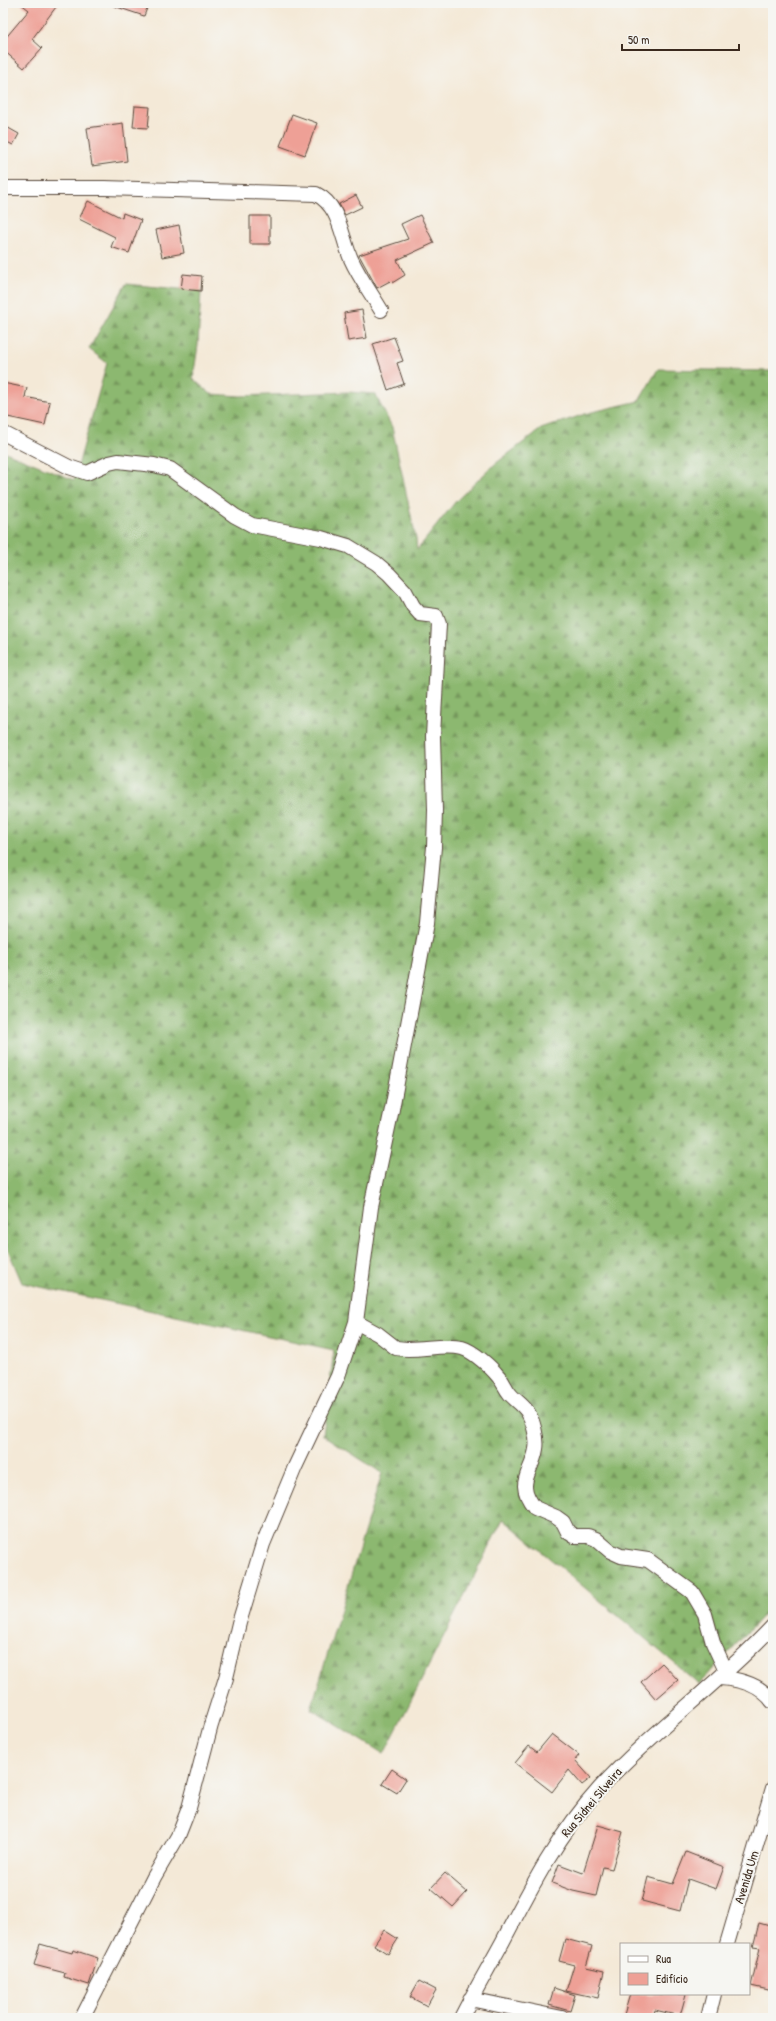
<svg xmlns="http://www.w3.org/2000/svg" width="776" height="2021" viewBox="0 0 776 2021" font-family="'Patrick Hand',sans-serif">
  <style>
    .forest { fill: url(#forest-firs); stroke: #647146 }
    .building { fill: #eea096 }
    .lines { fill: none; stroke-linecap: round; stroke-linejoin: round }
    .street-casing { stroke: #57473a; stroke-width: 16 }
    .street { stroke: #fff; stroke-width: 14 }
    .labels { text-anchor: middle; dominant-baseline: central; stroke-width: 4; stroke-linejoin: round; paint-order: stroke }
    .street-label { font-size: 13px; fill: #3b2a1e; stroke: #f6f6f2 }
  </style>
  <defs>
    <pattern id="forest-firs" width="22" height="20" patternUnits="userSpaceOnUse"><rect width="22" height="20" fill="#8cb86f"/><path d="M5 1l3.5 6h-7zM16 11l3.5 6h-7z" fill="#74965b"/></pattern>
  </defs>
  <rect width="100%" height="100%" fill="#f6f6f2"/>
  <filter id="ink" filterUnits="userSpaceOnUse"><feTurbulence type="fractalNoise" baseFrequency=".025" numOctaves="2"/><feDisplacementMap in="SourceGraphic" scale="8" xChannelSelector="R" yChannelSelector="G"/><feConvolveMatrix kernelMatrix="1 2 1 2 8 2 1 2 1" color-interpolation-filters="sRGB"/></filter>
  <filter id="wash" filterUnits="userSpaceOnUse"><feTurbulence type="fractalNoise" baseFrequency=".012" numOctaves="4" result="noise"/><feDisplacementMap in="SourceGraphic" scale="16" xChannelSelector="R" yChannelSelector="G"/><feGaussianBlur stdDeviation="0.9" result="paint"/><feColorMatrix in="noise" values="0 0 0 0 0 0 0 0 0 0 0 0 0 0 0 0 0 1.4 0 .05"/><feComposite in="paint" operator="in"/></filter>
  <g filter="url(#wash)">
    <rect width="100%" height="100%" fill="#f4e9d7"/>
    <path class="forest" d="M126,284L201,291L198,345L193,379L211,394L240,396L348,392L375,394L392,427L416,539L417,550L456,501L495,464L541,429L588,413L639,401L658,369L773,371V1605L699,1684L503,1519L384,1754L311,1709L382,1473L323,1435L334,1350L22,1283L3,1238V451L74,480L107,363L89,349Z"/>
    <g id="blocks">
      <path class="building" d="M20,3H59L32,39L42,48L24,68L3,50V41L29,10Z
        M111,3H149L144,16L111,5Z
        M135,106L150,107L148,128L133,127Z
        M292,114L317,123L305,155L280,146Z
        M123,123L127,161L92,166L87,128Z
        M3,125L19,134L13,145L3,140Z
        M356,195L362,207L345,215L339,204Z
        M88,201L122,218L123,213L141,220L129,253L111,247L115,237L79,219Z
        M420,215L434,243L397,260L405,275L392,283L390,281L377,288L359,255L408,239L401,224Z
        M250,216H270V244H250Z
        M179,225L184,253L162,257L156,230Z
        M183,274L202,276L201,291L181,289Z
        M362,310L367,338L348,341L344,313Z
        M394,337L403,361L397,363L404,384L388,390L373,344Z
        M3,383L27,388L25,397L50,402L45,425L3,416Z
        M662,1663L678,1680L656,1699L641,1682Z
        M552,1734L579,1755L575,1760L591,1778L582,1785L569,1770L552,1792L515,1763L529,1746L537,1752Z
        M392,1769L406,1779L397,1793L382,1784Z
        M598,1825L623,1832L612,1869L603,1867L596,1896L573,1891L552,1883L559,1864L583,1873Z
        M686,1852L724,1867L716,1889L688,1879L680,1911L642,1901L648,1877L673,1884Z
        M445,1873L467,1892L453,1907L431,1888Z
        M759,1923L773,1927V1991L751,1986L760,1948L753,1947Z
        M384,1930L398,1939L388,1954L374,1945Z
        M565,1939L592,1946L586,1967L604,1971L598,1998L566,1991L574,1965L559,1961Z
        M40,1944L72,1953L73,1950L98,1958L89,1985L64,1977L65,1973L34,1965Z
        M419,1981L436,1990L427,2006L410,1997Z
        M554,1988L575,1995L570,2011L549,2005Z
        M630,1994H686L680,2016L655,2010L653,2018H623Z"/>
    </g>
  </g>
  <g filter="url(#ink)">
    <use href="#blocks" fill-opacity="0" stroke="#57473a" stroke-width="1"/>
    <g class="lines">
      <defs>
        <path id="street" d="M3,188H104L316,194C340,206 341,236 351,259C359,277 371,293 381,310
          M3,433L69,467L87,473L109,463L118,461L154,465L170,469L235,516L252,525L321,538L348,546L376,563L389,574L405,591L413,606L420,614L436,616L439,624L433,736L435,810L434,847L427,923L392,1109L371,1207L356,1322L338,1376L295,1467L263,1544L239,1623L226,1678L211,1725L189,1808L178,1836L154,1877L82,2018
          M356,1322L378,1334L396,1348C417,1352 442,1343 462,1348C473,1351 491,1367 498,1376C503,1381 505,1388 510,1394C515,1400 522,1404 527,1411C533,1420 538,1439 536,1449C532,1474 514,1482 535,1508L556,1517L563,1522L568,1532L574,1536H588L596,1539L610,1551L621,1556L648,1560L692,1592L705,1614L713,1643L726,1671
          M719,1678C740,1679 760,1684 773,1702
          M727,1944L773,1788
          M470,1999L562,2018
          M461,2018C474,1992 489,1967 503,1941C531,1887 559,1833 600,1788C654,1729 719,1684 773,1626
          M708,2018L714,1994"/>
      </defs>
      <use href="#street" class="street-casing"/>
      <use href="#street" class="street"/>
    </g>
  </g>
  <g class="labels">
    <g class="street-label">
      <text transform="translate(591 1802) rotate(-50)">Rua Sidnei Silveira</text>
      <text transform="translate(746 1877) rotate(-73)">Avenida Um</text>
    </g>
  </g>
  <rect width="776" height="2021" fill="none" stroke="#f6f6f2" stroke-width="16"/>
  <rect x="620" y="1943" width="130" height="52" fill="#f6f6f2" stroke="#aba49d"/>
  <rect x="628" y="1956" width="20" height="6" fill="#ffffff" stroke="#aba49d"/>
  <text x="656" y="1963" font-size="12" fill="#3b2a1e">Rua</text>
  <rect x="628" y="1973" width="20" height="12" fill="#eea096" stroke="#aba49d"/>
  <text x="656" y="1983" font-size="12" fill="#3b2a1e">Edifício</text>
  <path d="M622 44v6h117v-6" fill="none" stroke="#3b2a1e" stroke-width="2"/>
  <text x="628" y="44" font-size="12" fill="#3b2a1e" stroke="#f6f6f2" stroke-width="3" paint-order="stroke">50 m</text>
</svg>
